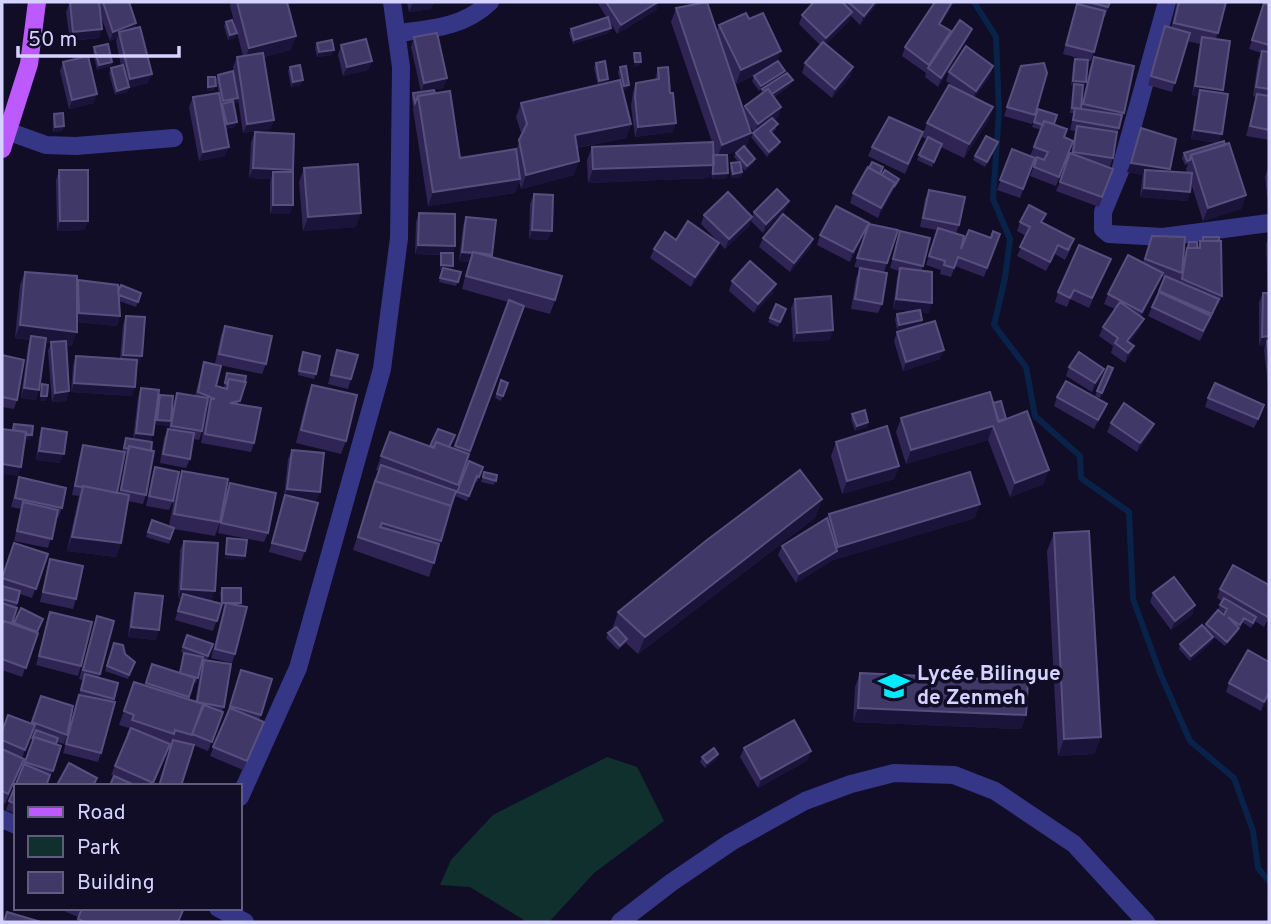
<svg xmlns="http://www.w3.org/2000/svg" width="1271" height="924" viewBox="0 0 1271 924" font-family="Overpass,sans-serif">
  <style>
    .green { fill: #10302e }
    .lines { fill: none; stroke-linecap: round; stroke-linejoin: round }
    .stream { stroke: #092249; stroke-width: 6 }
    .minor { stroke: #363687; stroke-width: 18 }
    .major { stroke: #bc59ff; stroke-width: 18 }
    .wall { fill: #2e2555; fill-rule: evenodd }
    .shaded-wall { fill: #1b143a }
    .building { fill: #403867; stroke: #57507f; stroke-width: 2 }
    .labels { text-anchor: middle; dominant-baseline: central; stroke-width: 7; stroke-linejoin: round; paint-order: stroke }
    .poi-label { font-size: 21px; font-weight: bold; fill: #d6d2ff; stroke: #110d26; text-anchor: start }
  </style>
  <rect width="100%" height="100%" fill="#110d26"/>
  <path class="green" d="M607,757L637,767L664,821L594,873L549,922H527L470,887L440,885L451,860L493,815Z"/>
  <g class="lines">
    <path class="stream" d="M974,2L996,37L999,112L993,199L1010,239L1005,278L994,325L1026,367L1035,416L1080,456L1081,478L1129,512L1133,599L1160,673L1190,741L1234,778L1253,831L1258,868L1269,881"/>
    <path class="minor" d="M1167,2L1120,171L1103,212V229L1109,234L1163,237L1269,223
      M398,33C432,29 464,27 490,2
      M7,131L46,145L76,146L174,138
      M240,797L298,668L382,369L399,238L401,67L392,2
      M2,819L16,825
      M218,908L245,922
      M620,922L672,882L731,842L805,801L851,784L894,773L954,775L995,791L1074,844L1146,922"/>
    <path class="major" d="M2,149L29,64L37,2"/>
  </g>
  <path class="wall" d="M70,2H129L136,23L135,28L148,83L129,88L127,92L115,95L109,73L111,68L121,65L116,41L117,38L110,41L100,14L99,38L70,41L66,12Z
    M231,2H287L291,50L264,57L274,120L270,129L243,133L238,99L237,103H233L235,127L225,129V156L199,161L189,107L193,97L219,93L216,79L218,75L237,89L233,67L237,57L243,56L230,6Z
    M407,2H434L431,9L409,12Z
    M597,2H659L656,10L617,34L609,20V33L573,44L569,33L571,29L607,18Z
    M814,2H877L876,5L860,25L851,16L849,21L826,44L853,67L850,77L832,98L802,73L805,63L820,45L799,24L802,15Z
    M954,2L940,25L949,38L972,29L968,38L938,87L925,77L926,73L902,56L905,47Z
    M1078,2H1110L1105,17L1104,16L1091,61H1088L1084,87H1083L1081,108L1090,67L1094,57L1124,113L1117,135L1113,158L1110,167L1113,169L1099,207L1056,191L1071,154L1073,143L1056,186L1030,176L1037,158L1030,156L1041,130L1032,127L1038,109L1054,124L1064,137L1073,141L1075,131L1070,130L1074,113H1070L1073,86H1071L1073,64L1075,59L1085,60L1063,54L1074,13Z
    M1177,2H1226L1216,39L1223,90L1222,93L1219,142L1246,195L1241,209L1203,221L1191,183L1190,192L1187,201L1140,197L1142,179L1143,175L1127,172L1141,128L1169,171L1187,173L1186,169L1188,164L1185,165L1182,158L1184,153L1217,143L1191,139L1198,96L1192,95L1200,44L1187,41L1172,92L1148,85L1162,36L1165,26L1171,28Z
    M1264,3L1269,5V140L1246,136L1256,97L1253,96L1258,60L1261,53L1249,49Z
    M676,8L717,31L719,25L749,19L777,61L783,75L791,85L774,97L781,107L778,117L774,120L776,129L772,133L780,142L778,147L767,157L751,137L754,132L748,124L751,133L746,147L744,148L755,159L753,164L745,171L741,166L742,172L741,177L732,178L730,168L731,163L738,162L734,157L736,153L740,149L726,155L727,178L712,179L711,172L709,178L588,183L587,160L592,147L712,142L671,22ZM761,72L754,76L752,81L759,91L783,75L762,89L761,94L745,106L743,110L731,73L736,84Z
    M226,22L235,38L228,40L224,26Z
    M414,37L447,78L443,88L431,90L435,93L460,158L516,150L522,136L516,117L521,103L598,85L594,68L596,63L608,79L607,83L620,80L618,72L620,67L628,89L623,90L631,124L626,138L577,148L574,175L521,189L519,181L515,193L428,206L413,109L414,107H413L412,97L413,93L421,92L411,47Z
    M317,43L332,55L317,57L315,47Z
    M341,45L372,61L368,70L343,76L338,55Z
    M94,47L112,62L111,66L97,70L93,52Z
    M63,62L94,103L69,109L60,71Z
    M993,66L990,76L974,98L993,107L988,121L964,158L941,147L932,167L917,160L927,139L922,137L927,123L959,90L946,81L949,72Z
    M1021,66L1035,115L1032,124L1004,116Z
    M290,67L301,85L291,87L288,71Z
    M658,68L673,132L635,137L631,106L633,92L636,83L655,80Z
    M54,114L64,126L62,131L53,132V118Z
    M255,132L293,170L290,214H270V182L271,179L249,178L251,142Z
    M919,141L905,174L868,156L872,147Z
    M998,142L985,167L973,160L975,156Z
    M1012,149L1035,158L1020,198L997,190Z
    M304,168L356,227L303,231L299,182Z
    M1268,168H1269V213L1265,177Z
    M59,170L85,230L57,231L56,180Z
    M880,174L899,179L878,218L850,203L853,193Z
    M929,190L959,225L956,234L961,249L1000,234L984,277L955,266L951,277L940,274L941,270L926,265L937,230L920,227L925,199Z
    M534,194L548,240L529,239L530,204Z
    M789,201L785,210L763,233L751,221L754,212Z
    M419,213L455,246L452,253L453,266L451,270L461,272L456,286L439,282L442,270H440V258L441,255L415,254L416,222Z
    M1046,214L1042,223L1071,248L1065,260L1055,254L1046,271L1017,256L1026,236L1017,231L1020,222Z
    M704,215L752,217L749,226L725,249L701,224Z
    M466,217L491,257L555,300L550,314L524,307L456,491L441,541L429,577L353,550L379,471L376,470L390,432L430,446L455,435L450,447L454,449L508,302L462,289L469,262L459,261L463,226Z
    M869,224L898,230L884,272L854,267Z
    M900,231L923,266L921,271L929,313L921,312L922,320L921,325L897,330L895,319L897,314L914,311L893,309L897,278L899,271L890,268Z
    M865,232L850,262L817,245L820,235Z
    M1269,235V386H1268L1264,350L1265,346H1259V302L1263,293H1268L1266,244Z
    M1152,236L1184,257L1189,242L1197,248L1200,241H1202L1203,237L1222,296L1218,305H1217L1200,341L1148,316L1165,277L1162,276L1141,317L1140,328L1129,343L1134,346L1130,355L1125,363L1111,353L1113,346L1099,336L1103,327L1115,309L1104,304L1108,294L1143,262Z
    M763,238L813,239L810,248L790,272L759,247Z
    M676,240L719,243L716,252L691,287L650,258L654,249Z
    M1111,259L1089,308L1070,299L1067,307L1055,302L1058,292Z
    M860,268L882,304L878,313L851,309L856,278Z
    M25,272L77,284L78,280L118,292L141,293L136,307L119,301L120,316L117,326L77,322L72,346L66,345L69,391L66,401L52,402L48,351L51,343L45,342L36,400L21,398L28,345L30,340L15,338L20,285Z
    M732,281L773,293L754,313L729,291Z
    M795,299L830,340L793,342L791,308Z
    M776,304L786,309L778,327L768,322Z
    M126,316L138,366H136L132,396L71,392L73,365L76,356L120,358L123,325Z
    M225,326L266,364L262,374L215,364L221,335Z
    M897,332L940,359L903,371L894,341Z
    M337,350L351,379L348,389L328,384Z
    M303,352L316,374L314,379L298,375Z
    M2,355L17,400L14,409L2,407Z
    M204,362L216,386L224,388L227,373L254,443L251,452L201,443L208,407L207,406L202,431L199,440L193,439L190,459L186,468L160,463L164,438L168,429H169L170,422L169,426L155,424L151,442L146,495L143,504L128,501L121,543L116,557L67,551L79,496L72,495L80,454L83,445L122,452L126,438L133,439L138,397L141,388L158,399L160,395L171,418L174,402L177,393L195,396L201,372ZM125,453H127L119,493H117Z
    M1069,367L1101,378L1092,392L1066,376Z
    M1113,368L1100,398L1095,396L1097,391Z
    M501,380L508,383L501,401L495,398Z
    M312,385L346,441L341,454L296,443L307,398Z
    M1057,397L1103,413L1094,429L1054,406Z
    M1208,398L1261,414L1254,428L1205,407Z
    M993,403L1006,419L1044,484L1010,497L988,440L906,464L896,432L901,418Z
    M852,414L868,422L867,427L855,431L851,419Z
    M1111,423L1154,424L1150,433L1137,452L1107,432Z
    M42,428L60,463L36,460L39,438Z
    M836,442L899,466L894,479L842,494L831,456Z
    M292,450L316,502L310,501L305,551L301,561L269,552L284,497L288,459Z
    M469,461L483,467L477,482L475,481L467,501L455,496Z
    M155,467L173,501L169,510L146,506L152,477Z
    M182,471L220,522L215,536L174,529L169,544L146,537L152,520L169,526L177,484Z
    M484,472L497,475L494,485L481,482Z
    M19,477L62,508L58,518L56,517L48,548L14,541L21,509L11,507Z
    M230,483L268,533L264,542L218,533L226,493Z
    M829,514L975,518L833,560L796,583L778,555L782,546L827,518Z
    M816,517L638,654L626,643L618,650L606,638L608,633L612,630L618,612Z
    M1054,533L1101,737L1094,754L1058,756L1047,551Z
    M184,541L212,600H208L221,604L220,593L222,588L241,603L235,654L232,663L211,658L224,607H221L213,631L175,620L181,599L178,598L180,550Z
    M48,554L32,598L20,594L12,623L13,624L21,608L38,632L22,677L2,670V578Z
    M50,559L76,599L73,609L40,602L47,569Z
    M1269,585V617L1264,627L1255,621L1251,628L1242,622L1237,633L1225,646L1210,634L1213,637L1212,642L1190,661L1179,649L1180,644L1204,627L1206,624L1224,615L1225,613L1218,610L1222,601L1217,598L1220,589Z
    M135,593L156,640L128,637L132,602Z
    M1153,593L1195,605L1192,615L1171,630L1150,602Z
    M50,612L81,666L78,676L36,665Z
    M97,616L114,621L99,678L118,683L101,753L98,762L63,753L83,680L79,679Z
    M187,635L213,644L207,660L224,707L222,712H223L208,751L193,745L170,743L153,786H110L114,776L111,775L128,734H127L129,728L119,725L134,682L145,686L152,664L179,672L183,658L185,653L181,652ZM203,659L205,660L201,669L195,702L188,700L194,682L196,683Z
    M114,643L135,662L128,679L105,671Z
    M1269,662V697L1261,711L1226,692L1229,683Z
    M241,670L261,715L259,720L260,732L243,770L210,756L226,715Z
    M860,673L1026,715L1021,729L853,722L855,687Z
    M41,696L67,735L64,744L57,742L56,744L61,746L49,780L16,786V814L6,810L24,764L35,733L32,732L22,758L21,768L5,804L2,802V732L31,724Z
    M744,748L808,760L758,788L740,757Z
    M702,757L717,759L705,768L700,762Z
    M57,908H81L78,917Z"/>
  <path class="shaded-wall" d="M413,2H434L431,9L409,12Z
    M658,2H659L656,10L617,34L621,25Z
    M875,2H877L876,5L860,25L864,16Z
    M952,2H954L935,33L939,24Z
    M852,12L849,21L823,47L826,38Z
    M136,23L133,33L119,32L117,38L110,41L113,32Z
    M611,28L609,33L573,44L574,40Z
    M102,29L99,38L70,41L73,32Z
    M972,29L968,38L938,87L941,78Z
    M237,33L235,38L228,40L230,35Z
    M296,36L291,50L244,62L249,48Z
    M334,50L332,55L317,57L319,52Z
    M781,51L776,64L736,84L741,70Z
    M372,61L368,70L343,76L347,67Z
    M112,62L111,66L97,70L99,65Z
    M635,62H641L639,66L633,67Z
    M993,66L990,76L972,100L976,91Z
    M853,67L850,77L832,98L835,89Z
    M785,71L783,75L759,91L761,86Z
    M152,74L148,83L129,88L127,92L115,95L117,91L127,88L130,79Z
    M447,78L443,88L421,92L424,83Z
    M608,79L607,84L598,85L599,81Z
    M303,80L301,85L291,87L293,82Z
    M793,80L791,85L768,100L770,96Z
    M1073,81L1086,82L1084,87L1071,86Z
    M629,85L628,89L622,90L624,86Z
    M216,86L214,91H206L208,87Z
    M1195,86L1223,90L1220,99L1200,90L1198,96L1192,95Z
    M97,94L94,103L69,109L72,100Z
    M238,98L237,103L223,105L222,104L221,106L223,101Z
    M781,107L778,117L754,133L758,124Z
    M993,107L988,121L964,158L969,144Z
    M274,120L270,129L243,133L247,124Z
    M237,122L235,127L225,129L227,124Z
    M676,123L673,132L635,137L638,127Z
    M631,124L626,138L570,149L575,135Z
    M64,126L62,131L53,132L55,127Z
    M1194,130L1222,134L1219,143L1191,139Z
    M751,133L746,147L717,158L722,145Z
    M780,142L778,147L767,157L769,152Z
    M229,147L225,156L199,161L203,152Z
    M755,159L753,164L745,171L747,166Z
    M579,161L574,175L521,189L526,175Z
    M1131,163L1170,169L1167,178L1145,170L1143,175L1127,172Z
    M714,165L709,178L588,183L593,169Z
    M253,168L293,170L289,180L273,172L271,179L249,178Z
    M742,172L741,177L732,178L733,174Z
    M728,173L727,178L712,179L713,174Z
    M520,179L515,193L428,206L433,192Z
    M895,183L892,192L878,218L881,208Z
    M1144,188L1190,192L1187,201L1140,197Z
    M1246,195L1241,209L1203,221L1208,208Z
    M789,201L785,210L763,233L766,224Z
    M273,205H293L290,214H270Z
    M361,213L356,227L303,231L308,217Z
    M752,217L749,226L725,249L729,239Z
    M60,221H88L85,230L57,231Z
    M869,223L865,232L850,262L853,252Z
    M532,230L552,231L548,240L529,239Z
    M813,239L810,248L790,272L794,263Z
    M719,243L716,252L691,287L695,277Z
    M418,245L455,246L451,255L415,254Z
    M462,252L473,253L469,262L459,261Z
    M441,265L453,266L451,270H440Z
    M1163,273L1160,282L1139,322L1142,312Z
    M776,284L773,293L754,313L758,304Z
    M896,299L932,303L929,313L893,309Z
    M79,313L120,316L117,326L76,322Z
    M1144,319L1140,328L1124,351L1127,341Z
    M922,320L921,325L897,330L899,325Z
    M20,325L77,332L72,346L31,340V336L30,340L15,338Z
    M833,330L830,340L793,342L797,333Z
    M1269,336V346L1267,341L1265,346H1259L1262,337Z
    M1134,346L1130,355L1125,363L1128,353Z
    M944,350L940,359L903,371L906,362Z
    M123,355L142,356L138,366L120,364Z
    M1104,369L1101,378L1092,392L1095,383Z
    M74,383L135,387L132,396L71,392Z
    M24,388L39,390L36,400L21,398Z
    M69,391L66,401L52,402L55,393Z
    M41,396H47L46,401H40Z
    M1107,404L1103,413L1094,429L1098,420Z
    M157,420L171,421L169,426L155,424Z
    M868,422L867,427L855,431L857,426Z
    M1154,424L1150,433L1137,452L1140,443Z
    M993,426L988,440L906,464L911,450Z
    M13,433L32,435L30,440L11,438Z
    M136,433L153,435L150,445L132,443Z
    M39,451L64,454L60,463L36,460Z
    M2,464L21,467L18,476L2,474Z
    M899,466L894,479L842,494L847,481Z
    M1049,470L1044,484L1010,497L1015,483Z
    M287,489L320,492L316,502L284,499Z
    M822,499L816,517L638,654L645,637Z
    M980,504L975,518L833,560L796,583L799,574L837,551L838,547Z
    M72,537L121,543L116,557L67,551Z
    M226,554L245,556L244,560L224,559Z
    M181,589L215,591L212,600L178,598Z
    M222,603H241L240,607H221Z
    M1195,605L1192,615L1171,630L1175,621Z
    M1244,618L1237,633L1225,646L1227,642L1239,628Z
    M131,627L159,630L156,640L128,637Z
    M1213,637L1212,642L1190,661L1191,656Z
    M627,639L625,644L618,650L620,646Z
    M1269,693V697L1261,711L1264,702Z
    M858,708L1026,715L1021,729L853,722Z
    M1101,737L1094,754L1058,756L1064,739Z
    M811,751L808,760L758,788L761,779Z
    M718,754L717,759L705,768L707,763Z"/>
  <path class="building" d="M70,2H99L102,29L73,32Z
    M103,2H129L136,23L113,32Z
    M237,2H287L296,36L249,48Z
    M606,2H658L621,25Z
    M707,2L751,133L722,145L676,8Z
    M814,2H842L852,12L826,38L802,15Z
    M848,2H875L864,16Z
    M935,2H952L939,24L951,31L929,65L905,47Z
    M1088,2H1110L1108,7Z
    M1179,2H1226L1218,33L1174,23Z
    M1264,3L1269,5V45L1252,40Z
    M1077,4L1105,11L1094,52L1066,45Z
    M746,13L749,19L763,13L781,51L741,70L719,25Z
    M608,17L611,28L574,40L571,29Z
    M232,20L237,33L230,35L226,22Z
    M960,20L972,29L941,78L928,68Z
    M1165,26L1190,33L1175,83L1151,76Z
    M140,27L152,74L130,79L119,32Z
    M437,33L447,78L424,83L414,37Z
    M1202,37L1230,41L1223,90L1195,86Z
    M366,39L372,61L347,67L341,45Z
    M332,40L334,50L319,52L317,43Z
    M823,42L853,67L835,89L805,63Z
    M108,44L112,62L99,65L94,47Z
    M966,46L993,66L976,91L949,72Z
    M1262,51L1269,52V89L1256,87Z
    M263,53L274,120L247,124L237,57Z
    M634,53H640L641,62H635Z
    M88,56L97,94L72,100L63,62Z
    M1094,57L1134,66L1124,113L1083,104Z
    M1075,59L1088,60L1086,82L1073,81Z
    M605,61L608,79L599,81L596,63Z
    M778,61L785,71L761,86L754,76Z
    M1044,63L1047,73L1035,115L1007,107L1021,66Z
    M123,65L129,87L117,91L111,68Z
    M300,65L303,80L293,82L290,67Z
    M626,66L629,85L624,86L620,67Z
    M668,67L670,93H673L676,123L638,127L635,97L636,83L659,79L658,68Z
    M233,71L238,98L223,101L218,75Z
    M787,73L793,80L772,94L768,89L765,91L762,89Z
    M208,77H215L216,86L208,87Z
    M620,80L631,124L575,135L579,161L526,175L519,140L527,124L521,103Z
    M1074,84L1083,85L1081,109L1072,108Z
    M949,85L993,107L969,144L927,123Z
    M768,89L781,107L758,124L745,106Z
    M434,90L435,93L418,96L415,103L413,93Z
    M1200,90L1228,94L1222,134L1194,130Z
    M450,91L460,158L516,149L520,179L433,192L418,96Z
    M219,93L229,147L203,152L193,97Z
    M1257,94L1269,96V130L1250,126Z
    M233,101L237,122L227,124L222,104Z
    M1075,108L1122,115L1119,128L1073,120Z
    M1038,109L1057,115L1054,124L1044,121L1043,125L1034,122Z
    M63,113L64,126L55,127L54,114Z
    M889,117L923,132L908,164L872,147Z
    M772,118L778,124L770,131L780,142L769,152L753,133Z
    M1044,121L1067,129L1064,137L1073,141L1059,177L1034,167L1037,157L1044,160L1048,152L1034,147Z
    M1077,126L1117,132L1113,158L1073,152Z
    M1141,128L1176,139L1170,169L1131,163Z
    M255,132L294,134L293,170L253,168Z
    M986,136L998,142L987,162L975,156Z
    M928,137L942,144L934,162L919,155Z
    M1224,141L1225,145L1191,155L1190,160L1187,161L1184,153Z
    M713,142L714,165L593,169L592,147Z
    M1229,143L1246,195L1208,208L1191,155Z
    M744,146L755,159L747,166L736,153Z
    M1012,149L1035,158L1023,189L1000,180Z
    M1070,153L1113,169L1102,197L1060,182Z
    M713,155H727L728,173L713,174Z
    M740,162L742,172L733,174L731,163Z
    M872,162L883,167L880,174L869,168Z
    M358,164L361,213L308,217L304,168Z
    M868,167L895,183L881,208L853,193Z
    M59,170H88V221H60Z
    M885,170L899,179L894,187L895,183L882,175Z
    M1145,170L1192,173L1190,192L1144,188Z
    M273,172H293V205H273Z
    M777,189L789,201L766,224L754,212Z
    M929,190L965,197L959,225L923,218Z
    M728,192L752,217L729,239L704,215Z
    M534,194L553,195L552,231L532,230Z
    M1029,205L1046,214L1041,222L1074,239L1068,250L1058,245L1050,262L1020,247L1030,227L1020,222Z
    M836,206L869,223L853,252L820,235Z
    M419,213L455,214V246L418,245Z
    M783,214L813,239L794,263L763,238Z
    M466,217L496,220L492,255L473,252V253L462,252Z
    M688,221L719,243L695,277L654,249L665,232L676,240Z
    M869,224L898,230L887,263L857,258Z
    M938,228L964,236L961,249L969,230L991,238L993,231L1000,234L987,268L958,257L954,268L944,265L945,261L929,256Z
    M900,231L930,238L923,266L893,259Z
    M1152,236L1185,237L1182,273L1145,259Z
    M1203,237H1219V241H1203Z
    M1200,241H1221L1222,296L1182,279L1187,248H1200Z
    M1189,242H1197V248H1188Z
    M1079,245L1111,259L1092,298L1074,290L1070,298L1058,292Z
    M473,252L562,276L555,300L466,276Z
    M441,253H453V266L441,265Z
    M1128,255L1163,273L1142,312L1108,294Z
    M750,261L776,284L758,304L732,281Z
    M443,268L461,272L458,282L440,278Z
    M860,268L887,273L882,304L855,299Z
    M900,268L932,272V303L896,299Z
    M25,272L77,276V332L20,325Z
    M1165,276L1219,299L1212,314L1159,291Z
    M78,280L118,285L120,316L79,313Z
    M121,285L141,293L138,302L119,295L118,292Z
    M1159,292L1211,316L1203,331L1152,307Z
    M1263,293H1269V336L1262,337Z
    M831,296L833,330L797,333L795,299Z
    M509,300L524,306L470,451L455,446Z
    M1120,302L1144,319L1127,341L1134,346L1128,353L1115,343L1118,338L1103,327Z
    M776,304L786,309L780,322L770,318Z
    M920,310L922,320L899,325L897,314Z
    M126,316L145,317L142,356L123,355Z
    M935,321L944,350L906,362L897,332Z
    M225,326L272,336L266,364L219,354Z
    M31,336L46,338L39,390L24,388Z
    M1269,340V359L1267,341Z
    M66,341L69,391L55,393L51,342Z
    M337,350L358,355L351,379L331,375Z
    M303,352L320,356L316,374L299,371Z
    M1079,352L1104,369L1095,383L1069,367Z
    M2,355L24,360L17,400L2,397Z
    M76,356L137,360L135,387L74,383Z
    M204,362L221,366L216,386L227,389L229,379L246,382L240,401L230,403L261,408L254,443L205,434L211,399H215L198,392Z
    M1108,366L1113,368L1102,393L1097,391Z
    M227,373L246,376L245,382L229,379L227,384L225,383Z
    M501,380L508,383L503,396L497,394Z
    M1066,381L1107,404L1098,420L1057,397Z
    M1215,383L1264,405L1258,419L1208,398Z
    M42,384L48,385L47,396H41Z
    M312,385L357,395L346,441L301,430Z
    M141,388L159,390L153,435L136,433Z
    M990,392L999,422L1027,411L1049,470L1015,483L993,426L911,450L901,418Z
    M177,393L208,398L202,431L171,426Z
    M160,395L173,396L171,421L157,420Z
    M1001,401L1006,419L998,421L993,403Z
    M1124,403L1154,424L1140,443L1111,423Z
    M865,410L868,422L857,426L852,414Z
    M14,424L33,426L32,435L26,434V432L13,430Z
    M887,426L899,466L847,481L836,442Z
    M42,428L67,432L64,454L39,451Z
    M2,429L26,432L21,467L2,464Z
    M168,429L194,433L190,459L163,454Z
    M438,429L455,435L449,447L436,442L434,447L430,446Z
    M390,432L434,448L436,442L469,454L458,485L381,456Z
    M126,438L152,442L151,451L129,446V449L124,448Z
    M83,445L125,452L117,493L83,486V487L75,486Z
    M129,446L154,451L146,495L121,490Z
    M292,450L324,453L320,492L287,489Z
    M469,461L483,467L479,477L477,476L469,496L457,492Z
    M381,465L456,491L451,506L375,481V482Z
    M155,467L179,472L173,501L149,496Z
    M800,470L822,499L645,637L618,612L707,540Z
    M182,471L228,479L220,522L174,514Z
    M484,472L497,475L496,481L483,477Z
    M970,472L980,504L838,547L829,514Z
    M19,477L66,488L62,508L15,498Z
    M375,481L451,506L441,541L382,523L380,527L439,544L434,563L358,537Z
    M230,483L276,493L268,533L221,523Z
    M83,486L129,495L121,543L72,537Z
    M285,495L318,503L305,551L272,543Z
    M23,502L58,510L52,539L17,531Z
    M827,518L837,551L799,574L782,546Z
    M152,520L174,528L170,539L148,532Z
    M1089,531L1101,737L1064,739L1054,533Z
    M227,538L247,540L245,556L226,554Z
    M184,541L218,543L215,591L181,589Z
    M14,543L48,554L36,589L2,578Z
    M50,559L83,566L76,599L43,592Z
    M1233,565L1269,585V615L1268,617L1220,589Z
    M1174,577L1195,605L1175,621L1153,593Z
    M2,586L20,591L17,603L2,599Z
    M222,588H241V603H222Z
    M135,593L163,596L159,630L131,627Z
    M183,594L222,604L217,621L178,611Z
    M1224,598L1256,617L1253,623L1244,618L1240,625L1228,617L1239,628L1227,642L1206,624L1218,610L1224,615L1227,609L1220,605Z
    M2,603L17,608L12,623L2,621Z
    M226,603L247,607L235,654L215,649Z
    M21,608L43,619L37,632L14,623Z
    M50,612L92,622L81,666L39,656Z
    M97,616L114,621L100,674L83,670Z
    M4,621L38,633L26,668L2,659V626Z
    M1202,625L1213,637L1191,656L1180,644Z
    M616,627L627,639L620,646L608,633Z
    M187,635L213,644L208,656L183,647Z
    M114,643L123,645L125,654L135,662L129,675L107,666Z
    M1248,650L1269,662V693L1264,702L1229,683Z
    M184,653L203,657L198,678L180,673Z
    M204,660L231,664L224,707L197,702Z
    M152,664L195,678L189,697L146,683Z
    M241,670L272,679L261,715L230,706Z
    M860,673L1028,681L1026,715L858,708Z
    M85,674L118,683L114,699L81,690Z
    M134,682L203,704L192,735L175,730L174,734L132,720L134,715L124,711Z
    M79,695L115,702L101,753L66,744Z
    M41,696L73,706L67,735L32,722Z
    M204,705L223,712L212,742L192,734Z
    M230,708L264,722L247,761L213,747Z
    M8,715L35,725L25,750L2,740V732Z
    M794,720L811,751L761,779L744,748Z
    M131,728L170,744L153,783L115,766Z
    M36,730L58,738L56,744L34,737L32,739Z
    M34,737L61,746L53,771L25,762Z
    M173,740L194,745L181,786H159Z
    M714,748L718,754L707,763L702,757Z
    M2,749L24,759L8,794L2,791Z
    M69,763L97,778L93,786H62L58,783Z
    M24,764L50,775L46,786H16V804L9,801Z
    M114,776L137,786H111L110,785Z
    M82,908H184L178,922H85L78,919Z
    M7,912L41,922H4Z"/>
  <defs>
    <symbol id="school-bare" viewBox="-9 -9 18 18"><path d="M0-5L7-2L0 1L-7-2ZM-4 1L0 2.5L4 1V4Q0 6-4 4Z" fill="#00ebfd" stroke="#110d26" stroke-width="2.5" paint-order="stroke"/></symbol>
  </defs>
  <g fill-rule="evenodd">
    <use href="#school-bare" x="872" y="664" width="44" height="44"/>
  </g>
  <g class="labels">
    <g class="poi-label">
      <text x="917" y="674">Lycée Bilingue<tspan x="917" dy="24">de Zenmeh</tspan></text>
    </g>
  </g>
  <rect width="1271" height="924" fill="none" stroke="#d6d2ff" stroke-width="7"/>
  <rect x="14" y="784" width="228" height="126" fill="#110d26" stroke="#605c7d" stroke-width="2"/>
  <rect x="28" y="807" width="35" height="10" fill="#bc59ff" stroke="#605c7d" stroke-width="2"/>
  <text x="77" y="819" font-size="21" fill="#d6d2ff">Road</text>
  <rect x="28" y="836" width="35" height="21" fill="#10302e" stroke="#605c7d" stroke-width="2"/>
  <text x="77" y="854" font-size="21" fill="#d6d2ff">Park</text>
  <rect x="28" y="872" width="35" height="21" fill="#403867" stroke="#605c7d" stroke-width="2"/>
  <text x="77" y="889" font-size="21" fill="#d6d2ff">Building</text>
  <path d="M18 46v10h161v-10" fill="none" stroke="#d6d2ff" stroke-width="3.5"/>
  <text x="28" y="46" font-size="21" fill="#d6d2ff" stroke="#110d26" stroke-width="5" paint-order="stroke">50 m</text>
</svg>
